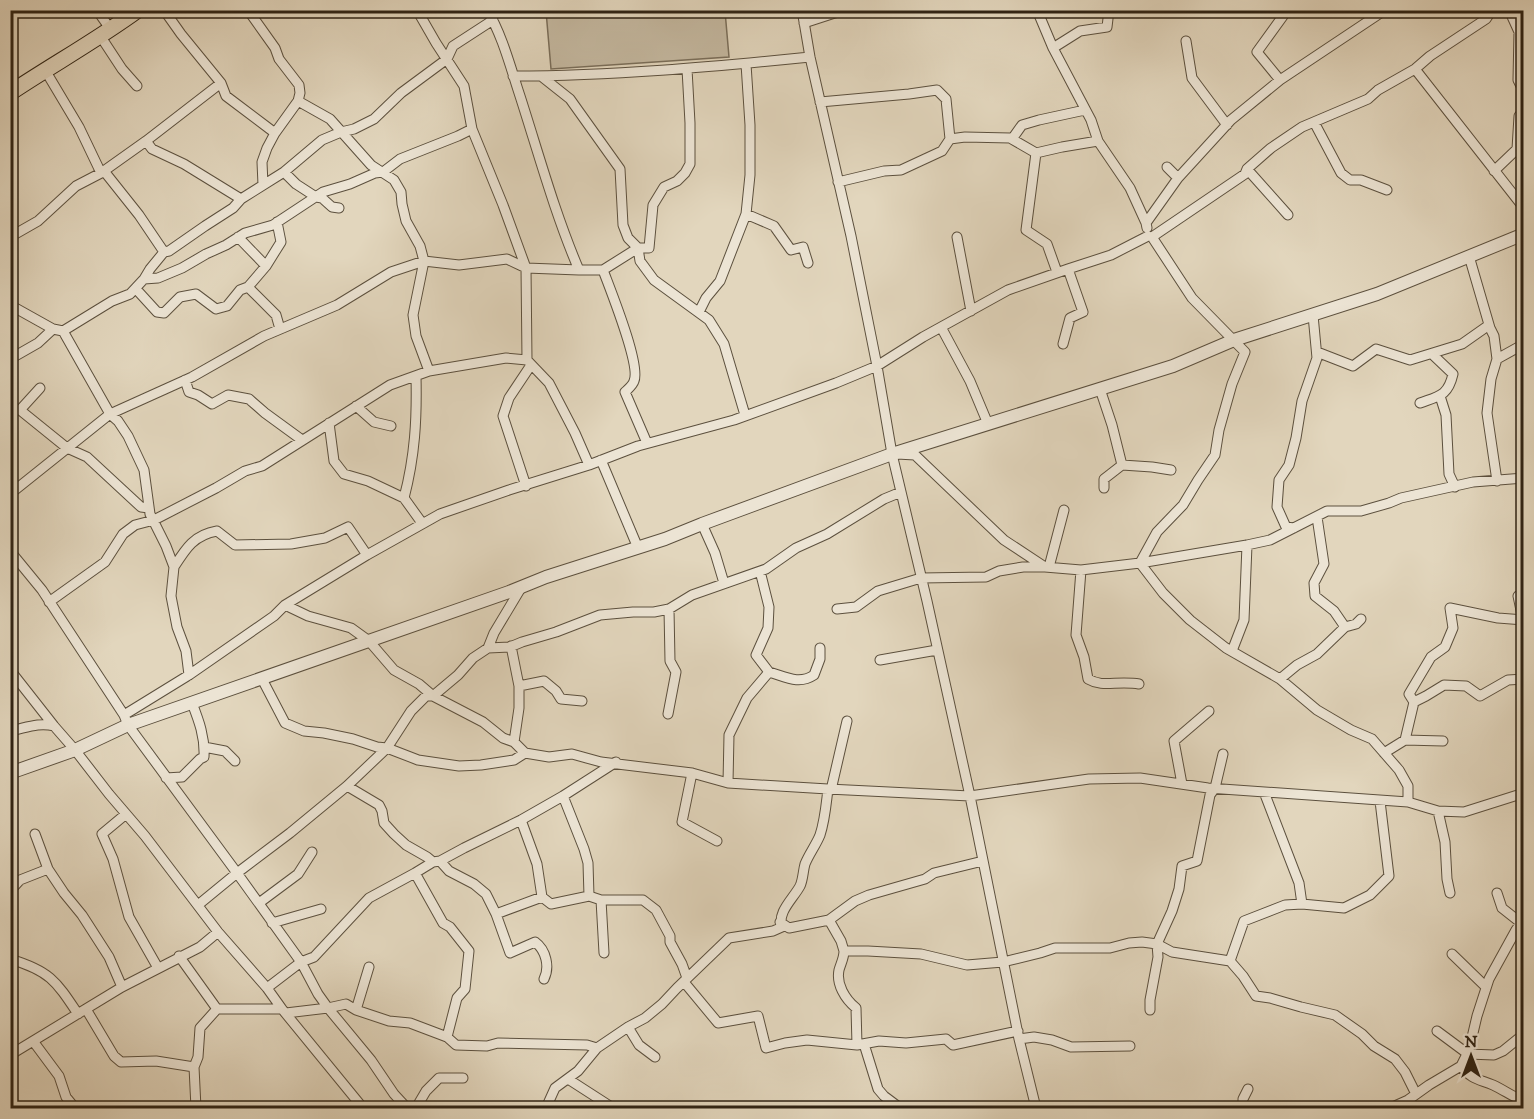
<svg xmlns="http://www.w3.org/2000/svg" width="1534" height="1119" viewBox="0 0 1534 1119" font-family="'IM FELL DW Pica',serif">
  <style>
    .green { fill: #c4b8a0; stroke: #7a6e5a; stroke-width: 1.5 }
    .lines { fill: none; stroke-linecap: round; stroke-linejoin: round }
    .minor-casing { stroke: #5c503e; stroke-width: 11 }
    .tertiary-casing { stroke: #5c503e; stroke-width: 14 }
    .primary-casing { stroke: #2f2314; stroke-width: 17 }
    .minor { stroke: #ece4d4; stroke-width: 9 }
    .tertiary { stroke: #ece4d4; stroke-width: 12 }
    .primary { stroke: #e2d6bd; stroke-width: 15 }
  </style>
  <rect width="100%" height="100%" fill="#e2d6bd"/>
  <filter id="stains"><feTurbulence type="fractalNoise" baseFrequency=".00333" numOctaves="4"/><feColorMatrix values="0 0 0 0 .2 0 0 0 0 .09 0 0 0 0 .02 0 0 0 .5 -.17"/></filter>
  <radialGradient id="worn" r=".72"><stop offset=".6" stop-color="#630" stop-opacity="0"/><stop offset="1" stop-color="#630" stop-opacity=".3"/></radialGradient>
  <path class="green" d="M546,11H725L729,57L551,69Z"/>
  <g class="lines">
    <defs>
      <path id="minor" d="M97,10L111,30
        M164,10L181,34L221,83L226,96L275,133
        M248,10L275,48L279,59L299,85L300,93L298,101L275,133L267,148L262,162L263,185
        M417,10L436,43L464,86L472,129L503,205L526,268L527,360L549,383L575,433L589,465
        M487,10C502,34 511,69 520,96C539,155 555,214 579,270
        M802,10L810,57L851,236L877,366L892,454L927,601L970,796L1019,1039L1036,1108
        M1037,10L1053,48L1091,120L1098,141L1130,188L1146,223L1147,228
        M1509,10L1519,32L1524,31
        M804,23L844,10
        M1519,32L1518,80L1524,92
        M101,37L122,69L137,86
        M1186,41L1192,78L1227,125
        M1053,48L1080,31L1107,27L1109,10
        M1415,69L1524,208
        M45,70L79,127L101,173
        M513,76C612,76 711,67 810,57
        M541,76L570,99L620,169L623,225L628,238L638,248L640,261L654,280L709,320L724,344L745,415
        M1280,80L1257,52L1283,16
        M298,101L330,119L371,165L394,180L401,192L402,204L406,221L420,246L424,261L413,315L416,336L429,371
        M820,102L909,94L937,90L946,99L950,139L965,137L1010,138L1036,153
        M1314,122L1341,173L1350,180H1361L1387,190
        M1012,139L1022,125L1039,120L1085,110
        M146,141L152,149L184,164L241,199
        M1167,167L1178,178
        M1247,169L1288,215
        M104,171L139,215L164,252
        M1494,171L1517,149L1519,116L1524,110
        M284,172L296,184L316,197L322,198L332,207L339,208
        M838,182L884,171L901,170L942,151L950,139
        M746,214L774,226L791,250L803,247L808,263
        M1146,223L1178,178L1231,120L1280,80L1385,10
        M10,237L38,221L76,186L101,173L146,141L221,83
        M238,237L266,266L281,242L277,222
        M957,237L971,311
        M1152,237L1245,174L1247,169L1271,148L1302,127L1368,99L1378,90L1415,69L1430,56L1486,19L1492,10
        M1469,256L1490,328L1494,336L1497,359
        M603,270L638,248H649L653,205L664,187L677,181L685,173L690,164V123L687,69
        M1057,272L1047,244L1026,230L1036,153L1062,147L1098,141
        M144,279L158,278L182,268L206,254L226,245L245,233L273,225L323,192L350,184L375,173L383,172L400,159L458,136L472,129
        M248,287L266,266
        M136,289L157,312L164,313L180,297L196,294L216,309L227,306L240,290L248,287L276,315L280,329
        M10,305L53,329L63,331L110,414L118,421L128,436L144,470L150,514L166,546L174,567L171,596L177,627L186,651L189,675
        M699,312L706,298L720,281L746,214L750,175V125L746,64
        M941,327L970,381L988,424
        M63,331L112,301L130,294L144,279L150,269L164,252L169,251L205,226L233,208L241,199L284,172L322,140L341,132L354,129L374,119L401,93L447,59L453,46L493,20
        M1063,344L1070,318L1083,312L1068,269
        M1317,352L1353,366L1376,349L1410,360L1462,344L1489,325
        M10,359L38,343L53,329
        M416,376C417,419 415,456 404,498L422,523
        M185,380L189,392L198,395L212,404L228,395L249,399L265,413L302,440
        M40,388L20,410L67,448L87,457L141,507L149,508
        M1100,389L1112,425L1122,465L1152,467L1171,470
        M1440,396L1446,415L1449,474L1455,487
        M1420,403C1439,396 1448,396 1453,374L1432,354
        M356,406L374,422L391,426
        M329,423L334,461L344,474L368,481L404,498
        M897,454L915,455L1004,540L1045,567L1081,570L1140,563L1247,545L1270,540L1327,511H1361L1389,503L1401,498L1473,482L1524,478
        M601,460L638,548
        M1497,481L1487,413L1491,379L1497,359L1524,344
        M526,486L503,416L509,398L531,365
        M1104,488V479L1122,465
        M10,494L110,414L192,377L264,336L337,305L391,272L424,261L459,265L507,259L526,268L579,270H603C610,289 641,365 634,381C633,385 628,389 625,392L647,443
        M702,524L715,553L724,583
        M1294,528L1286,527L1277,507L1279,480L1289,465L1296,438L1302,401L1317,358L1313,315
        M10,551L42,590L124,715L128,725L237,873L301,962L318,994L328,1008L371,1060L394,1094L407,1108
        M1140,563L1163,593L1190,620L1226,648L1280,679L1317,710L1351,730L1372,739L1399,770L1408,786V802
        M174,567C186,548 194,535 217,531L235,545L291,544L325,538L348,527L367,555
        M1049,567L1064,510
        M1081,570L1076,635L1084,657L1088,679C1100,686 1110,683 1124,683C1129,683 1134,683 1139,684
        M1518,596L1523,620
        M49,602L105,562L123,534L135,525L154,520L216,488L245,471L262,466L390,385L429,371L506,358L527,360
        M285,605L308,616L351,628L369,641L394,670L419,684L433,696L483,722L503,738L514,742L525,753
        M837,609L856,607L878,591L921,578L986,577L999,571L1023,567H1045
        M1345,627L1356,624L1361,619
        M511,646L519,686V708L514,742
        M488,648L510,647L522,642L556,632L600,615L633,612H654L669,609L692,595L766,569L796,548L827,534L884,499L901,492
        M1232,651L1244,620L1247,545
        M880,660L937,650
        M10,670L54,726L75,750L109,794L145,836L218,932L267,988L282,1009L363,1108
        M769,672C786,677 799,685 814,675L820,659V648
        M262,679L285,723L304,731L324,733L353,739L377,747L387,748L418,760L459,766L481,765L514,760L525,753L549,757L572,754L601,762L692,773L728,783L828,789L970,796L1089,779L1140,778L1208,788L1408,802L1438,811L1464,812L1524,793
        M1280,679L1297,665L1317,654L1345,627L1334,611L1315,596L1314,583L1324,564L1317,517
        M519,686L544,681L556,691L561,699L582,701
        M1414,702L1426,696L1444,685L1466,686L1480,696L1508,680L1524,679
        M668,714L676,672L670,661L669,609
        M124,715L189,675L274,616L285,605L367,555L440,514L509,490L589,465L638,446L734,420L836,383L877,366L923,337L1008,290L1068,269L1111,255L1148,236L1152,237L1192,298L1245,352L1232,384L1219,430L1215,455L1198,480L1183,505L1157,532L1140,563
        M10,731C26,728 38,722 54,726
        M1405,740L1443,741
        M204,747L225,751L235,761
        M1384,753L1405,740L1414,702L1409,694L1431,657L1445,647L1453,628L1450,608L1498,618L1524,620
        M692,773L682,822L717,841
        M166,778L182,777L200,759L204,757C205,737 199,721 192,703
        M728,783L729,735L747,698L769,672L756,655L768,628L769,607L760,571
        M1182,784L1174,741L1209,711
        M347,786L379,805L382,811L384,823L394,834L406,845L427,857L433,862
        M831,790L847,721
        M1264,792L1299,883L1302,904
        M563,796L584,849L588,863L589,896
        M1380,801L1389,876L1370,895L1344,908L1302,904L1285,905L1244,921L1230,961L1243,976L1256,996L1270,998L1301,1007L1335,1015L1362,1034L1374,1046L1395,1059L1405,1072L1416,1094
        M1438,811L1445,842L1447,879L1450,893
        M126,814L102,834L113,859L129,917L158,968
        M521,820L537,864L542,897
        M35,834L48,869L64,893L82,915L109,957L122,987
        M440,861L449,871L474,884L486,894L496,914L510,953L535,942C546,950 550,967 544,979
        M415,873L443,923L450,927L469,951L465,989L457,998L447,1037
        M10,891L20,880L48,869
        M1497,893L1502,908L1521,923
        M601,900L604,953
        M259,903L298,874L312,852
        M198,905L237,873L290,833L347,786L387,748L411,711L426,696H433L458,675L473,658L488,648L494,633L521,588
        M496,914L542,897L551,904L589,896L601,900H643L656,910L670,936V942L682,964L687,978
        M829,920L841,941L844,951H868L921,954L967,965L1003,962L1040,953L1055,948H1110L1129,943L1142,942L1157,944L1172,952L1230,961
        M780,922L789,928L829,920L855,901L869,895L925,879L934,873L983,861
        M272,923L321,909
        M844,951C844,958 841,963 839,970C836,984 845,999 856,1008L857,1045
        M1452,954L1486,987
        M179,956L217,1009H282
        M10,959C50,971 56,981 78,1014
        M684,982L718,1023L758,1016L766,1048L785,1043L807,1040L857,1045L879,1041L906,1043L946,1039L953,1045L1018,1031
        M267,988L301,962L314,957L369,898L415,873L433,862L440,861L464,848L521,820L563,796L616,762
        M86,1009L114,1056L121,1062L156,1061L194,1067
        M356,1010L369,967
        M1150,1010V1000L1158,957L1157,944L1172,911L1179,889L1182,866L1197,861L1210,795L1215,788L1223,754
        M286,1013L328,1008L346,1004L356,1010L389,1021L410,1023L447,1037L456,1045L487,1046L498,1043L587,1045L597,1048
        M628,1027L639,1045L655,1057
        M1437,1031L1468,1054L1494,1055L1503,1051L1524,1034
        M1019,1039L1034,1037L1052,1040L1071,1047L1130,1046
        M33,1041L59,1076L66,1097L75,1108
        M864,1044L878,1089L884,1096L900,1108
        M10,1055L122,987L200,947L218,932
        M1461,1066C1472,1080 1479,1079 1493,1085C1504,1090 1513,1097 1524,1101
        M568,1079L613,1108
        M196,1108L194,1067L198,1057L200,1028L217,1009
        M416,1108L426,1091L439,1078H463
        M546,1108L555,1088L578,1071L597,1048L628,1027L645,1018L662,1004L677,988L729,938L773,931L782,927C777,912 793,899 800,886C803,880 803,871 805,864C809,854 816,845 820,835C825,820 826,805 828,789
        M1243,1108V1099L1248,1089
        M1390,1108L1408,1100L1429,1085L1461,1066L1469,1050L1477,1016L1489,979L1516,930L1524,919"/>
      <path id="tertiary" d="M10,773L75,750L128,725L509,592L546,577L665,539L702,524L892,454L1173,366L1234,340L1377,294L1524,234"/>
      <path id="primary" d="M10,93C52,65 97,40 138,10"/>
    </defs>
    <use href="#minor" class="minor-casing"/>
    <use href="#tertiary" class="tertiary-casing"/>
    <use href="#primary" class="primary-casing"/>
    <use href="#minor" class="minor"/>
    <use href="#tertiary" class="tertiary"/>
    <use href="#primary" class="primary"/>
  </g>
  <rect width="1534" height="1119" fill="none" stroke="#e2d6bd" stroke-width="36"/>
  <rect x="12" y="12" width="1510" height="1095" fill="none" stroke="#2f2314" stroke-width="3"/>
  <rect x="18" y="18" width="1498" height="1083" fill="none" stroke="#2f2314" stroke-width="1.5"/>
  <g transform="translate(1471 1056)" stroke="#ece4d4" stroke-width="4.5" paint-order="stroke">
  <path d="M0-4.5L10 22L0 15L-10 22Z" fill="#2f2314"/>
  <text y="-9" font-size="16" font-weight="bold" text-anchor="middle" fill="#2f2314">N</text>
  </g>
  <rect width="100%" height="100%" filter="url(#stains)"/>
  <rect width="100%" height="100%" fill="url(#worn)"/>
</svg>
